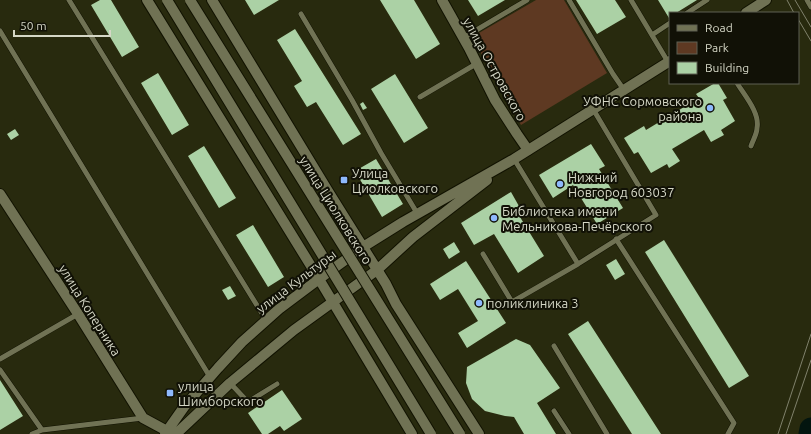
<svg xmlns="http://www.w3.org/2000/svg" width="811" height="434" viewBox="0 0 811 434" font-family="Ubuntu,sans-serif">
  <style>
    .green { fill: #5e3922 }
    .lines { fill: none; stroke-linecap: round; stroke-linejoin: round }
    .river { stroke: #03150f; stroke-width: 23 }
    .building { fill: #abd1a5 }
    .lane-casing { stroke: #111200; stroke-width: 6 }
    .street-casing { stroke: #111200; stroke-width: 12 }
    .secondary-casing { stroke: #111200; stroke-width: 12 }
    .lane { stroke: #707254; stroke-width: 5 }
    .street { stroke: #707254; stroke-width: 10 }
    .secondary { stroke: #707254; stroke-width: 10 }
    .tram { stroke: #80826c; stroke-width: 1 }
    .secondary-bridge-casing { stroke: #111200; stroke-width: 12; stroke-linecap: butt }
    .secondary-bridge { stroke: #707254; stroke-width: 10 }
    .poi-dot { fill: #8eb9fd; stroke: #111106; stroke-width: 1.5 }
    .labels { text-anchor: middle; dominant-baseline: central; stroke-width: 4; stroke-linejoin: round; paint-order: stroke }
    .street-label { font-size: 13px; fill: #d5d7c6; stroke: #111106 }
    .poi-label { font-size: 13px; fill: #d5d7c6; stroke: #111106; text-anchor: start }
  </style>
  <rect width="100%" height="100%" fill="#282a0e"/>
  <path class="green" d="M536,0H564L607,73L521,125L472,37Z"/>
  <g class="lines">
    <path class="river" d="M810,434L811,429"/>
  </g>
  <path class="building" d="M100,0H111L139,47L122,57L91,5Z
    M245,0H279L254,15Z
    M380,0H414L440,44L416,59Z
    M468,0H505L478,16Z
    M576,0H615L626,17L597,34Z
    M658,0H697L676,13H670V17L669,18Z
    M295,29L361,134L343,145L316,102L307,107L294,86L302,81L277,40Z
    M158,73L189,125L172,135L141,83Z
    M395,74L428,128L404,143L371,89Z
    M715,83H718L727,98L723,100L735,121L721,130L724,135L711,142L704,130L672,149L680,161L669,168L667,164L651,173L638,152L634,154L624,138L644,126L646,130L699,98L696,94Z
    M363,102L367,108L363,110L360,104Z
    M15,129L19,135L11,140L7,134Z
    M591,144L605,166L599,169L623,208L597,224L573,185L553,198L539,175Z
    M204,146L236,198L219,208L188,156Z
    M376,159L403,204L382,217L355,171Z
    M511,192L524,215L520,217L544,256L518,273L494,234L474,245L461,223Z
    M253,225L284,277L268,287L236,235Z
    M664,240L749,376L729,388L645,252Z
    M454,242L460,252L449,259L443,249Z
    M616,259L625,274L615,280L606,265Z
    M466,261L506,323L467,348L458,333L478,321L458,289L440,300L430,284Z
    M230,286L236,296L228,300L222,290Z
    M588,321L661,434H632L568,334Z
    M516,339L530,345L560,388L537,403L556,434H524L514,417L505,416L485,411L472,399L466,383L467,367Z
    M0,380L23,416L0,430Z
    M282,390L302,419L284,431L280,426L268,434H262L248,413Z"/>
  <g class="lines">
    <defs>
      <path id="lane" d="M69,0L266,320
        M569,0L613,74L624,90
        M631,0L668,62
        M807,0L811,7
        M687,13L707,0
        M301,14L352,100L381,153L417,213
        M0,31L210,377
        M652,35L670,23
        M463,38L527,0
        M737,83C745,96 760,113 757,128C757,134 753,140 751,146
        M420,97L476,64
        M514,159L578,264L656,215L593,109
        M616,239L734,423L728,434
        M483,254L512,302L578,264
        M554,346L607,434
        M0,359L78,314
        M0,370L42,430
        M230,383L248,402L277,384
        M554,411L569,434
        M32,434L42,430L143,418"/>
      <path id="street" d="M442,0L469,48L495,100L517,134L528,150
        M0,194L78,314L143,418L167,431"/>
      <path id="secondary" d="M147,0L319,279L412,434
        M212,0L328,191L386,284L396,304L479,434
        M746,13L766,0
        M165,434L184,407L218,368L242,342L279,309L319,279L363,247L403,222L514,159L670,61
        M176,434L230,383L294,330L377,270L413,237L487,180"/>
    </defs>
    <use href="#lane" class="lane-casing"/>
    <use href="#street" class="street-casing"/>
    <use href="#secondary" class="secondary-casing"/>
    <use href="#lane" class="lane"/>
    <use href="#street" class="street"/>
    <use href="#secondary" class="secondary"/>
    <path class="tram" d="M787,0L794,13
      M795,0L811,27
      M798,19L811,41
      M778,434L811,334
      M786,434L811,360"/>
    <defs>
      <path id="secondary-bridge" d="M167,0L431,434
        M190,0L460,434"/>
    </defs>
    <use href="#secondary-bridge" class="secondary-bridge-casing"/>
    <use href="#secondary-bridge" class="secondary-bridge"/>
  </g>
  <g class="poi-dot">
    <circle cx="710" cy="108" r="4"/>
    <rect x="340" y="176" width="8" height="8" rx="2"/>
    <circle cx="560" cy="184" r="4"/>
    <circle cx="494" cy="218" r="4"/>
    <circle cx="479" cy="303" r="4"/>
    <rect x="166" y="389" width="8" height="8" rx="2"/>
  </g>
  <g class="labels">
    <g class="street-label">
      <text transform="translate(495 69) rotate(61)">улица Островского</text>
      <text transform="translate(336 210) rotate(58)">улица Циолковского</text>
      <text transform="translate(296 281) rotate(-37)">улица Культуры</text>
      <text transform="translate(90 310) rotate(58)">улица Коперника</text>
    </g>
    <g class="poi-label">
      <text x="702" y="101" text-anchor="end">УФНС Сормовского<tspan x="702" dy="15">района</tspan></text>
      <text x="352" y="173">Улица<tspan x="352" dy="15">Циолковского</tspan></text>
      <text x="568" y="177">Нижний<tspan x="568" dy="15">Новгород 603037</tspan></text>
      <text x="502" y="211">Библиотека имени<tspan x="502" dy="15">Мельникова-Печёрского</tspan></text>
      <text x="487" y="303">поликлиника 3</text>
      <text x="178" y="386">улица<tspan x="178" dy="15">Шимборского</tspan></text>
    </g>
  </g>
  <rect x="669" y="12" width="130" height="72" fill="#111106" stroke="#5f6053"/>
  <rect x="677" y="25" width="20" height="6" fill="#707254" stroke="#5f6053"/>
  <text x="705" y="32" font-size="12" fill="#d5d7c6">Road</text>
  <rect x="677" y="42" width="20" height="12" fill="#5e3922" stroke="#5f6053"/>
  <text x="705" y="52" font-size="12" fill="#d5d7c6">Park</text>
  <rect x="677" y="62" width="20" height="12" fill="#abd1a5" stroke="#5f6053"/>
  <text x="705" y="72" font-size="12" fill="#d5d7c6">Building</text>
  <path d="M14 30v6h96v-6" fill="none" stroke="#d5d7c6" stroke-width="2"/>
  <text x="20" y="30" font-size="12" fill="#d5d7c6" stroke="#111106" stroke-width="3" paint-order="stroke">50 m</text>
</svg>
